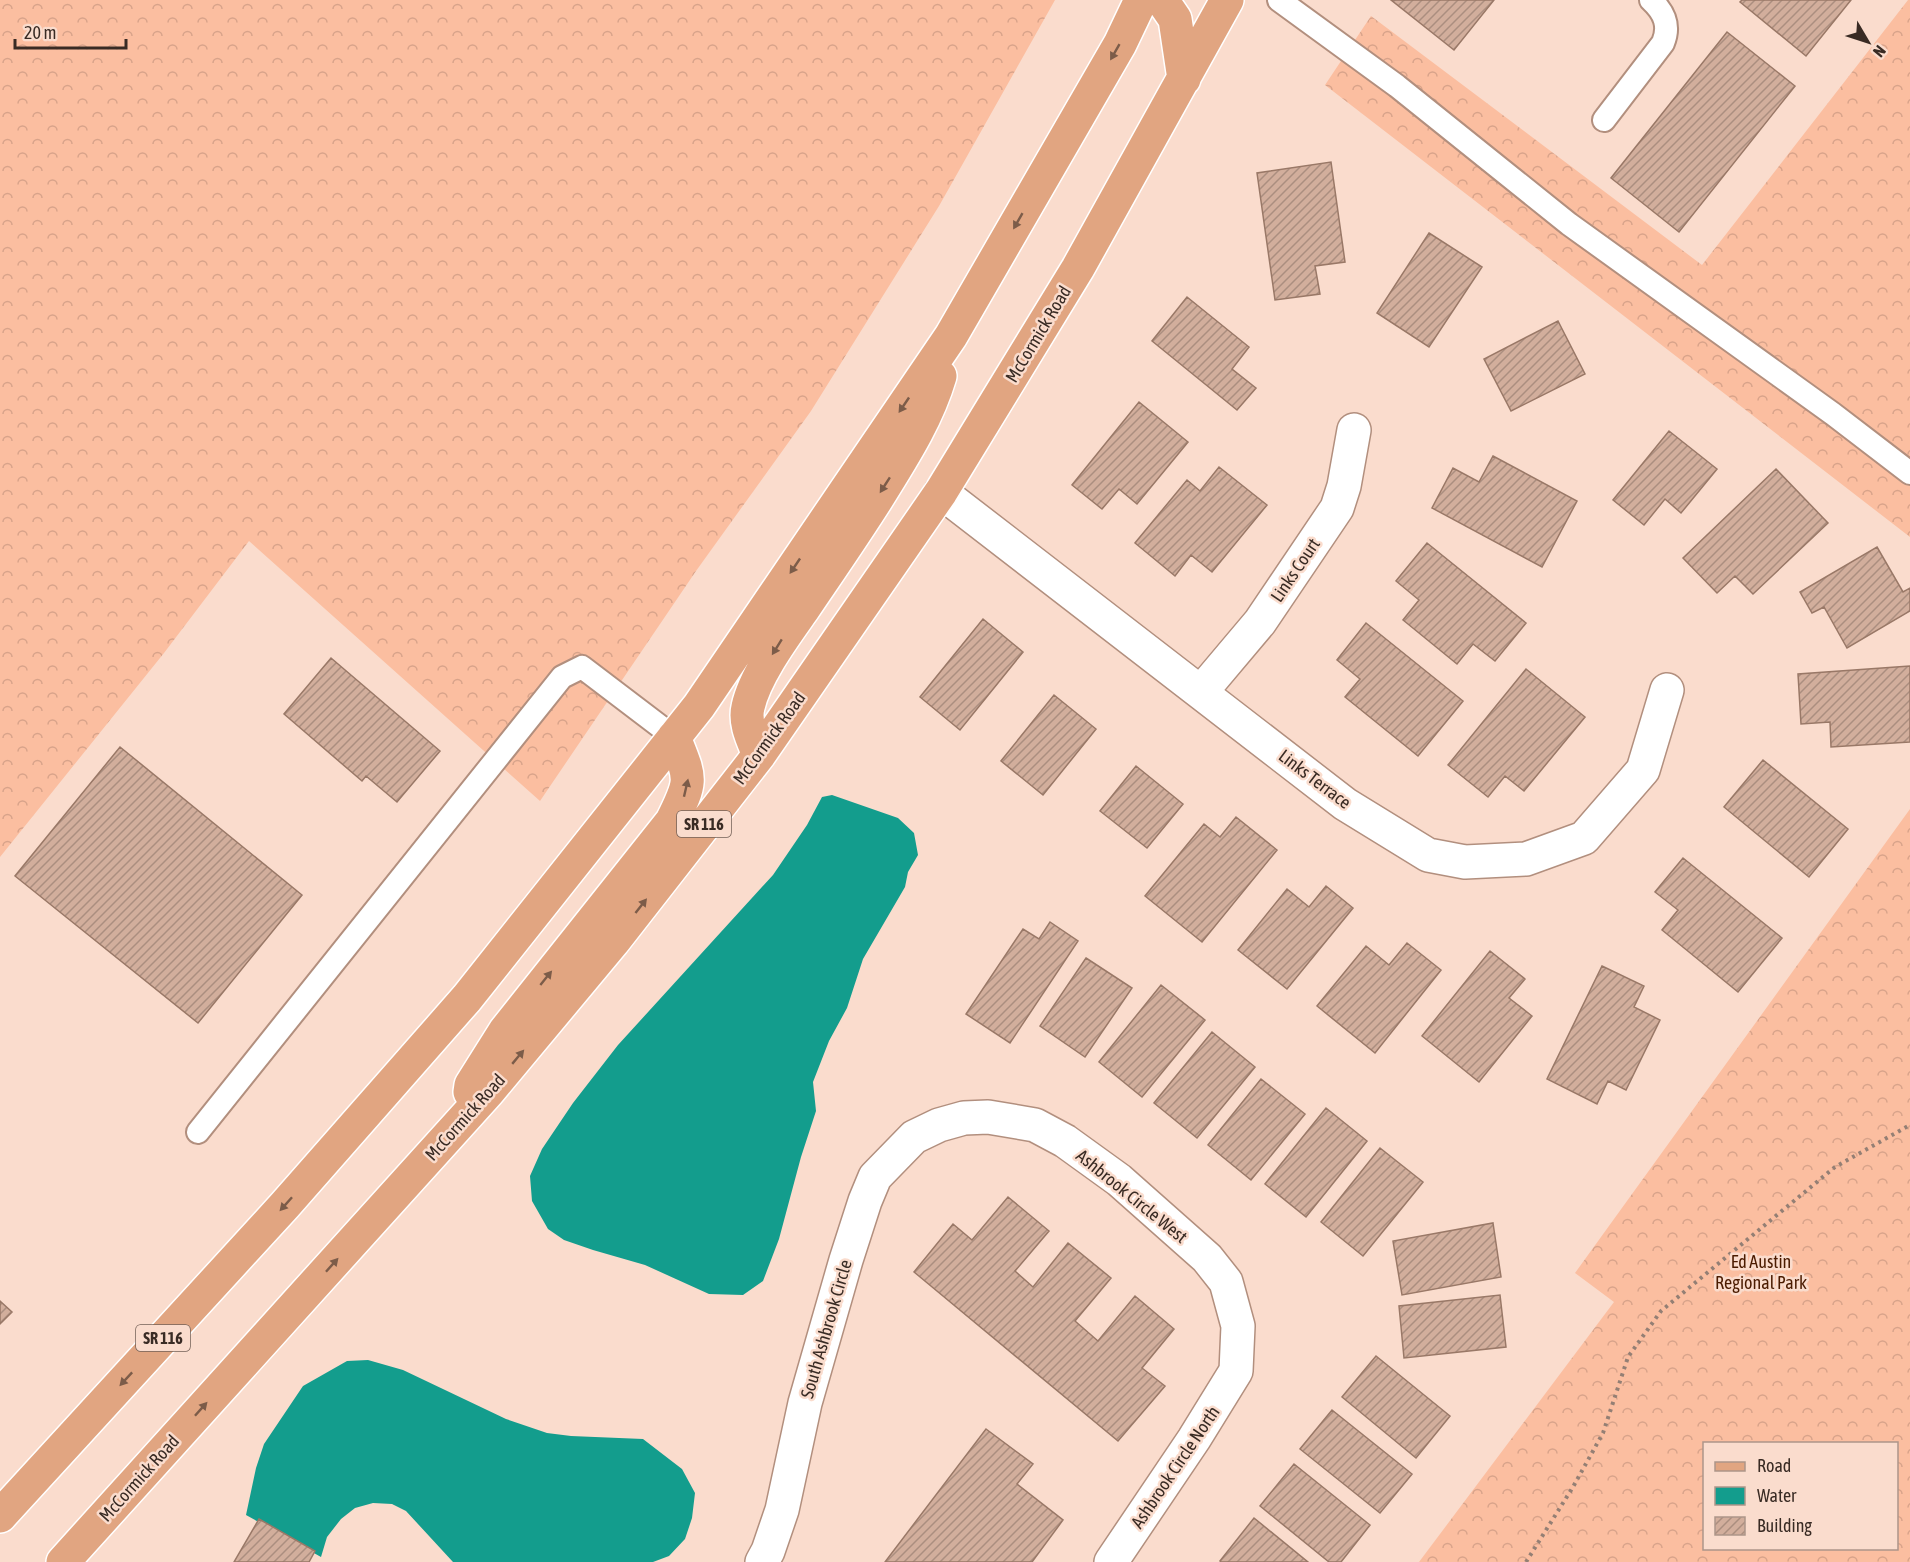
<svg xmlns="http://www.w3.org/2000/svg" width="1910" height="1562" viewBox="0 0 1910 1562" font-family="'Asap Condensed',sans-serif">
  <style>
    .forest { fill: url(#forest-crowns); fill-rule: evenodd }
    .water { fill: #139d8d }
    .building { fill: url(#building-hatch); stroke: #997867; stroke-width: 1.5 }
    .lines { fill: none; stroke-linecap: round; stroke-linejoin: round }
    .lane-casing { stroke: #b28f7e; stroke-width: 26 }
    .street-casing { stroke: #b28f7e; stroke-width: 36 }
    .primary-casing { stroke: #fff; stroke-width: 36 }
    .path { stroke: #947f74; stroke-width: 4; stroke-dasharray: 3 4.5; stroke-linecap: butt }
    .lane { stroke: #fff; stroke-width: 22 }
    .street { stroke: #fff; stroke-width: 33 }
    .primary { stroke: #e1a581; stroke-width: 33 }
    .oneway { fill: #7c5c49 }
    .labels { text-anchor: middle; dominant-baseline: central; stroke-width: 5; stroke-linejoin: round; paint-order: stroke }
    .shield { fill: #fadccd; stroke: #736057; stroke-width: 1.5 }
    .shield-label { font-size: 16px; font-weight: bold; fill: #392b24 }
    .street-label { font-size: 18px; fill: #392b24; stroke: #fadccd }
    .park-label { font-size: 18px; fill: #4b1b00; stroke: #fadccd }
  </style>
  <defs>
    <pattern id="forest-crowns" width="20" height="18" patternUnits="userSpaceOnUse" patternTransform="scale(1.5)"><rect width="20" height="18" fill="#fbbea0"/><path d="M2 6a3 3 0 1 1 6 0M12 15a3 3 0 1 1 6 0" fill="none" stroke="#d8a38a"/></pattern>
    <pattern id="building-hatch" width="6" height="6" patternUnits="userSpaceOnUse" patternTransform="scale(1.5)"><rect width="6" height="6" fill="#d2ae9c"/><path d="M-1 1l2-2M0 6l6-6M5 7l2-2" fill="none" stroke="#ab8e7f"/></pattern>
  </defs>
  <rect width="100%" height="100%" fill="#fadccd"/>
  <path class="forest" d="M0,0H1055L939,206L811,411L696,571L540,801L249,541L164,653L0,857Z
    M1908,0H1910V537L1325,85L1371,16L1702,265Z
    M1910,809V1562H1419L1614,1302L1575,1273ZM1704,1444H1896V1548H1704Z"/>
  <path class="water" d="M832,795L898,818L914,833L918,855L908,872L905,887L863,959L847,1008L829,1041L813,1082L816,1111L801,1157L779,1239L763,1281L743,1295L709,1294L645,1265L593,1250L564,1240L548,1229L532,1201L530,1176L542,1149L573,1103L618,1045L773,875L807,825L822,797Z
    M368,1360L403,1370L506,1419L547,1433L571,1436L643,1439L682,1469L695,1493L692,1518L685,1539L669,1556L653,1562H453L406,1511L392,1504L373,1503L355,1508L341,1519L327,1537L321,1557L246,1515L256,1468L264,1444L303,1386L347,1361Z"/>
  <path class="building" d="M1391,0H1494L1454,50Z
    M1742,0H1851L1806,56L1740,2Z
    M1727,32L1795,86L1679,232L1611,178Z
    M1331,162L1345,262L1315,266L1320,294L1275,300L1257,173Z
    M1429,233L1482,267L1429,347L1377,313Z
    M1187,297L1249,347L1232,369L1256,388L1237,410L1152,341Z
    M1558,321L1585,374L1511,411L1484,359Z
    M1139,402L1188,442L1137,504L1119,489L1102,509L1072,485Z
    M1669,431L1717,469L1681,513L1665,499L1644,525L1613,500Z
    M1493,456L1577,501L1542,567L1432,508L1453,468L1479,482Z
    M1219,467L1267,505L1212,572L1191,555L1175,576L1135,543L1187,480L1200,491Z
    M1776,469L1828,523L1753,594L1735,576L1717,593L1683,558Z
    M1427,543L1526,623L1495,661L1473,644L1457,664L1403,620L1419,600L1396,581Z
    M1877,547L1903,592L1910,588V611L1847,648L1824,607L1812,613L1800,592Z
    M983,619L1023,652L960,730L920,697Z
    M1366,623L1463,701L1418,756L1345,697L1360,679L1337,660Z
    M331,658L440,751L397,802L366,776L362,781L284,714Z
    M1910,666V742L1831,747L1830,722L1801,724L1798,674Z
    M1526,669L1585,717L1524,791L1505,776L1488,797L1448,765Z
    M1054,695L1096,729L1043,795L1001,761Z
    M120,747L302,895L198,1023L15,876Z
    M1763,760L1848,829L1809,877L1724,807Z
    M1136,766L1183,804L1147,848L1100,811Z
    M1236,817L1277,850L1202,942L1145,896L1204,824L1220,837Z
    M1683,858L1782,938L1738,992L1662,930L1678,910L1655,892Z
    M1326,886L1353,908L1287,989L1238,950L1287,889L1309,907Z
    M1050,922L1078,941L1010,1043L966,1014L1023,929L1039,939Z
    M1407,943L1441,970L1375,1053L1317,1006L1366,946L1389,965Z
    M1490,951L1525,979L1509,998L1532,1016L1479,1082L1422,1036Z
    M1086,958L1132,988L1085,1057L1040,1026Z
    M1602,966L1644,986L1634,1007L1660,1020L1626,1090L1608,1081L1597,1104L1547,1079Z
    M1161,985L1205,1020L1142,1097L1099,1062Z
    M1212,1032L1255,1067L1197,1138L1154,1103Z
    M1261,1079L1305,1114L1251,1180L1208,1145Z
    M1326,1108L1367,1141L1306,1217L1265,1184Z
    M1380,1148L1423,1182L1363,1256L1321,1222Z
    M1008,1197L1049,1231L1015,1271L1033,1287L1068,1243L1111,1278L1075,1321L1098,1341L1135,1296L1174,1329L1142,1368L1165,1386L1118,1441L914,1272L953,1224L972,1240Z
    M1493,1223L1501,1277L1402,1295L1393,1241Z
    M1500,1295L1506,1347L1404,1358L1399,1306Z
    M0,1301L12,1312L0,1324Z
    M1376,1356L1450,1416L1416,1458L1342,1397Z
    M1332,1410L1412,1474L1380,1513L1300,1449Z
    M986,1429L1033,1464L1017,1484L1063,1520L1032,1562H885Z
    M1294,1464L1370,1525L1341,1562H1329L1260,1506Z
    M1254,1518L1308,1562H1221L1220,1561Z
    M259,1519L315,1551L309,1562H234Z"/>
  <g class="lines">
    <defs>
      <path id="lane" d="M1279,0L1397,86L1569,224L1833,414L1910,473
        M1604,120L1663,43C1670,26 1665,13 1651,0
        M198,1132L562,677L582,667L674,737"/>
      <path id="street" d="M941,492L1345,804L1428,855L1465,862L1526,859L1584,838L1643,770L1667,690
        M1201,692L1260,622L1337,508L1344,486L1354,430
        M762,1562L768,1551L782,1510L805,1403L846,1260L865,1201L875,1177L914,1137L939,1125L964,1118L988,1117L1035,1125L1065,1141L1119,1180L1207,1258L1226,1282L1238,1326L1236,1371L1194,1439L1111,1562"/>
      <path id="primary" d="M1162,0L1175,19L1184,79
        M759,755C753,740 744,723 748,707C755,675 785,635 804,608C829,571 854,535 878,497C902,458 927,420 940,376
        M470,1092L471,1085L505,1031L672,821C693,779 691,780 674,737
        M0,1516L285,1205L467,998L699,706L951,336L1120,44L1141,0
        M63,1562L488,1092L613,942L759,755L941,492L1078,268L1227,0"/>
    </defs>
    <use href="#lane" class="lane-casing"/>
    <use href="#street" class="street-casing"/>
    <use href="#primary" class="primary-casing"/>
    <path class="path" d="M1526,1562L1573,1487L1603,1433L1628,1357L1661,1311L1835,1167L1910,1125"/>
    <use href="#lane" class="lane"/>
    <use href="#street" class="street"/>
    <use href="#primary" class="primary"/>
  </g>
  <defs><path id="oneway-solid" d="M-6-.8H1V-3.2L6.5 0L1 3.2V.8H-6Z" transform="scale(1.5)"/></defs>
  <g class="oneway">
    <use href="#oneway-solid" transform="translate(1115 52) rotate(120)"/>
    <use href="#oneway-solid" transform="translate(1018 221) rotate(120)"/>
    <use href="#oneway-solid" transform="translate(904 405) rotate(124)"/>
    <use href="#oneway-solid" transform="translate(885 485) rotate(123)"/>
    <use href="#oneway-solid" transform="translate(795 566) rotate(124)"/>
    <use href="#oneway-solid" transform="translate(777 647) rotate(122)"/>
    <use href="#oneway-solid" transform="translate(686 788) rotate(-77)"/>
    <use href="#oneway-solid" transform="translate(641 906) rotate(-52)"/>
    <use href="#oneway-solid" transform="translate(546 978) rotate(-51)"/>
    <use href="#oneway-solid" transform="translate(518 1057) rotate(-50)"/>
    <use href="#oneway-solid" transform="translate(286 1204) rotate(132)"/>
    <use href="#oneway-solid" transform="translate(332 1265) rotate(-48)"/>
    <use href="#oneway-solid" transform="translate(126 1379) rotate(133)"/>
    <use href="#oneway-solid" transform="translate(201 1409) rotate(-48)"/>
  </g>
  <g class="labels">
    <g class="shield">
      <rect x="677" y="811" width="54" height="26" rx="4.5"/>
      <rect x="136" y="1325" width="54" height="26" rx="4.5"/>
    </g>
    <g class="shield-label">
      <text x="704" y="824">SR 116</text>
      <text x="163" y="1338">SR 116</text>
    </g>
    <g class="street-label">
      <text transform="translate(1038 334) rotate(-59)">McCormick Road</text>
      <text transform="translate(1295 570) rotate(-56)">Links Court</text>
      <text transform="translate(769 738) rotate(-54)">McCormick Road</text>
      <text transform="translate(1315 779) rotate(37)">Links Terrace</text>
      <text transform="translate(465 1117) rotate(-48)">McCormick Road</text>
      <text transform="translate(1132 1196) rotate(39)">Ashbrook Circle West</text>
      <text transform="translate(826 1329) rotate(-74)">South Ashbrook Circle</text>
      <text transform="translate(1175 1467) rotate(-56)">Ashbrook Circle North</text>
      <text transform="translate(139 1478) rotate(-48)">McCormick Road</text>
    </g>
    <g class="park-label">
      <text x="1761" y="1261">Ed Austin<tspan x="1761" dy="21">Regional Park</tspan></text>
    </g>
  </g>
  <rect x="1703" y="1442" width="195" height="108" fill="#fadccd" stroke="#ad9589" stroke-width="1.5"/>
  <rect x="1715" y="1462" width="30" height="9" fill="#e1a581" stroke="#ad9589" stroke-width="1.5"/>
  <text x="1757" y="1472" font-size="18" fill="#392b24">Road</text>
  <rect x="1715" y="1487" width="30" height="18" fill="#139d8d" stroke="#ad9589" stroke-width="1.5"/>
  <text x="1757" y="1502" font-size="18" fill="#392b24">Water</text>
  <rect x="1715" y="1517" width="30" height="18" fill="url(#building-hatch)" stroke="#ad9589" stroke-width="1.5"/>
  <text x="1757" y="1532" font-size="18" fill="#392b24">Building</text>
  <g transform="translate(1868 42) rotate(129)" stroke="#fadccd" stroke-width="4.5" paint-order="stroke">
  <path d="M0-4.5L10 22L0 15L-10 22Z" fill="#392b24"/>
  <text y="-9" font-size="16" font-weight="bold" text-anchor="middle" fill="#392b24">N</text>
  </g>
  <path d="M15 39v9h111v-9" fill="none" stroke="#392b24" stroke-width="3"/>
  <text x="24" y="39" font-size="18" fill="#392b24" stroke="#fadccd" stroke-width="4.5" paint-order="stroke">20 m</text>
</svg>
